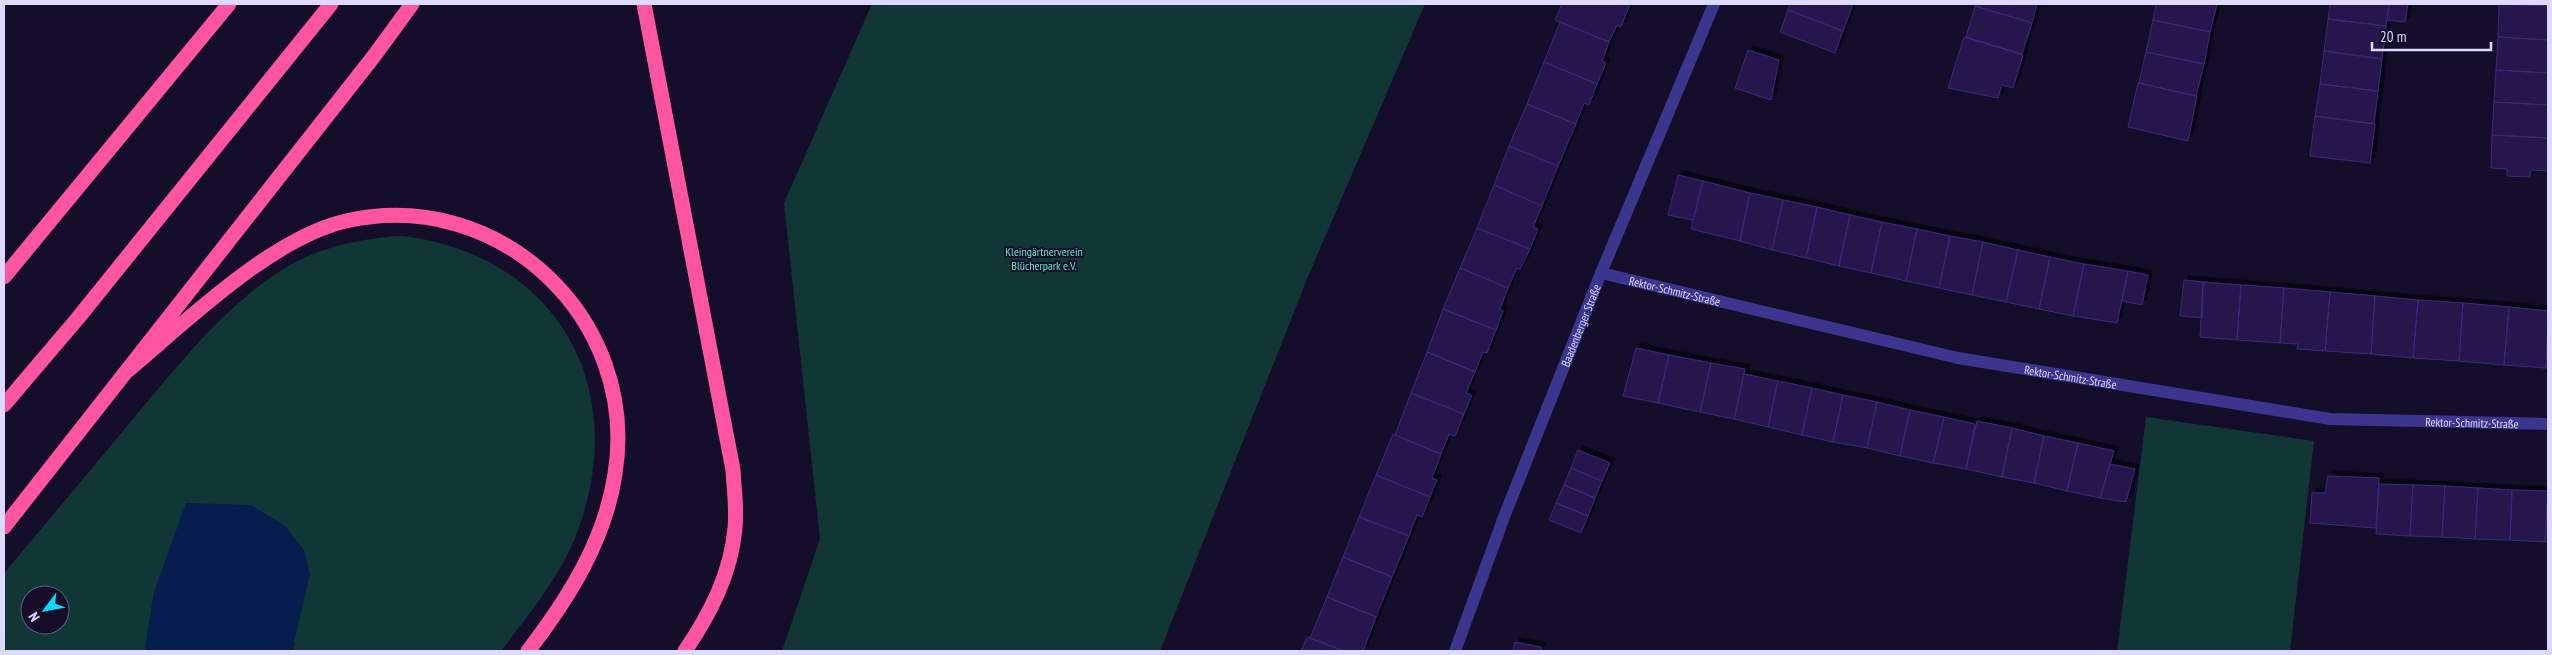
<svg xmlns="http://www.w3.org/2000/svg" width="2552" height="655" viewBox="0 0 2552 655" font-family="'PT Sans Narrow',sans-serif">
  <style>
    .green { fill: #113636; fill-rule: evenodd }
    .water { fill: #061d4d }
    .building { fill: #25184e; stroke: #3c287c; filter: url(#shadow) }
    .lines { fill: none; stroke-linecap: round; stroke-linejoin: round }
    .minor { stroke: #3b358e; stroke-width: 12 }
    .motorway { stroke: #ff54a0; stroke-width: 15 }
    .labels { text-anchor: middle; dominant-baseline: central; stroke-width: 4; stroke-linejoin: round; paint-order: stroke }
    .park-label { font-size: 12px; fill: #58ebcb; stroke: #140e2b }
    .street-label { font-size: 12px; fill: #ded9ff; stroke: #140e2b }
  </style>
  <defs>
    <filter id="shadow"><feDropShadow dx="4.5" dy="-4.5" stdDeviation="0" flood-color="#0009"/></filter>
  </defs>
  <rect width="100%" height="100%" fill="#140e2b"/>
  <path class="green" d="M872,4H1425L1307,279L1160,651H782L820,539L784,203Z
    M402,236C556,254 631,387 578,530C562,575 529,614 501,651H292L295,643L154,592L145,651H4V573C49,520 93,467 138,413C182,361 225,306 283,269C320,247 360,238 402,236ZM30,595H60V625H30Z
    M2146,417L2314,441L2290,651H2117Z"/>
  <path class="water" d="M186,503L251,505L285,526L304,550L310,574L292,651H145L154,592Z"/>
  <path class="building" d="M1562,4H1630L1621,27L1617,25L1609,42L1555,20Z
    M1790,4H1853L1843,31L1788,10Z
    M1976,4H2037L2032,23L1975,6Z
    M2156,4H2217L2210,32L2153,20Z
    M2330,4H2389L2386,26L2328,19Z
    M2389,4H2408L2405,22L2387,20Z
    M2499,4L2548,6V40L2498,37Z
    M1975,6L2032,23L2022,54L1966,37Z
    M1788,10L1843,31L1835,53L1780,32Z
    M2328,19L2386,26L2382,59L2324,51Z
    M2153,20L2210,32L2204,64L2146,52Z
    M1560,22L1609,42L1602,61L1606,63L1597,84L1544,62Z
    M1964,37L2023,55L2013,88L2002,85L1998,98L1948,88Z
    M2498,37L2548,40V73L2496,70Z
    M1748,50L1779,60L1771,100L1735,88Z
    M2324,51L2382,59L2378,91L2320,84Z
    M2146,52L2204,64L2196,96L2139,83Z
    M1544,62L1597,84L1589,105L1584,103L1576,124L1527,104Z
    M2496,70L2548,73V105L2494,102Z
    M2138,83L2197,96L2188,141L2128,127Z
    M2320,84L2378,91L2374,124L2315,116Z
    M2494,102L2548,105V138L2492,135Z
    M1527,104L1576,124L1558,166L1509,146Z
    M2315,116L2375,124L2370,163L2310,156Z
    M2492,135L2548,138V171L2531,170L2530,177L2507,176V169L2491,168Z
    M1509,146L1558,166L1542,206L1494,185Z
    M1678,175L1703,181L1693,220L1668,215Z
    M1703,181L1750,193L1740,241L1691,229Z
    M1494,185L1542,206L1533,227L1538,229L1530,249L1477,228Z
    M1750,193L1783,200L1772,250L1740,241Z
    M1783,200L1817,207L1806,258L1772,250Z
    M1817,207L1850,215L1839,266L1806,258Z
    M1850,215L1882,222L1871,273L1839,266Z
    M1882,222L1917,229L1906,281L1871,273Z
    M1477,228L1530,249L1520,269L1517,268L1508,288L1460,268Z
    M1917,229L1950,236L1939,288L1906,281Z
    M1950,236L1983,242L1972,295L1939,288Z
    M1983,242L2018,250L2006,302L1972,295Z
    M2018,250L2050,257L2039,309L2006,302Z
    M2050,257L2084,264L2073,316L2039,309Z
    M2084,264L2128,271L2117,323L2073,316Z
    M1460,268L1508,288L1500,309L1503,311L1496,330L1443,309Z
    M2128,271L2148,275L2142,305L2122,301Z
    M2184,280L2203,282L2202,318L2180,316Z
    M2203,282L2241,285L2237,340L2200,337Z
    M2241,285L2284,288L2280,343L2237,340Z
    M2284,288L2330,292L2325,351L2297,349L2298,344L2280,343Z
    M2330,292L2375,296L2371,354L2325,351Z
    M2375,296L2418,300L2413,358L2371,354Z
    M2418,300L2463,303L2459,361L2413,358Z
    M2463,303L2509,307L2504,365L2459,361Z
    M2509,307L2548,311L2546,368L2504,365Z
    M1443,309L1496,330L1487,353L1483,352L1475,372L1427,352Z
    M2548,339V368H2546Z
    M1636,348L1669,355L1658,403L1623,396Z
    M1427,352L1475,372L1466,393L1472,395L1464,414L1411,393Z
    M1669,355L1711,363L1700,412L1658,403Z
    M1711,363L1745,369L1734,419L1700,412Z
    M1744,374L1778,381L1768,427L1734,419Z
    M1778,381L1812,388L1802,435L1768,427Z
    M1812,388L1843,395L1833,442L1802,435Z
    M1411,393L1464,414L1455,436L1449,434L1441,454L1395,435Z
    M1843,395L1877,402L1867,448L1833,442Z
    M1877,402L1910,410L1900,456L1867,448Z
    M1910,410L1944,417L1933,463L1900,456Z
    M1944,417L1975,424L1966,469L1933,463Z
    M1977,421L2012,428L2002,477L1966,469Z
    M2012,428L2044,436L2034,483L2002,477Z
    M1393,434L1441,454L1432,478L1437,480L1430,497L1376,475Z
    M2044,436L2078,443L2067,491L2034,483Z
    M2078,443L2114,451L2100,498L2067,491Z
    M1578,450L1610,463L1602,481L1571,468Z
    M2110,464L2135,469L2126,502L2100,498Z
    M1571,468L1602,481L1595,498L1564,485Z
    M1376,475L1430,497L1422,517L1417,515L1409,536L1359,517Z
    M2328,476L2379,478L2376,528L2310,523L2312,493H2325Z
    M2379,484L2413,485L2410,536L2376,534Z
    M1564,485L1595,498L1588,516L1556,503Z
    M2413,485L2445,486L2442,537L2410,536Z
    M2445,486L2478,488L2475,539L2442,537Z
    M2478,488L2512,490L2510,540L2475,539Z
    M2512,490L2548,491L2545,542L2510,540Z
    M2548,492V542H2545Z
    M1556,503L1588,516L1581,533L1549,520Z
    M1359,517L1409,536L1392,577L1343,557Z
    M1343,557L1392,577L1376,617L1327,597Z
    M1327,597L1376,617L1363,651H1344L1310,638Z
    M1307,637L1310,638L1344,651H1301Z
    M1515,642L1541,647V651H1513Z"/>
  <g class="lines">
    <g class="minor">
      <path id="s1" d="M1601,273L1958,358L2330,419L2548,424"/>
      <path id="s2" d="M1455,651L1504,517L1601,273L1714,4"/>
    </g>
    <path class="motorway" d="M644,4L733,470C734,489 737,509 735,528C731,574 710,614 685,651
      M4,277L229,4
      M127,371C186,322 271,238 346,221C499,186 640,319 615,474C605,541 568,599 528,651
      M4,405L78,318L331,4
      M4,527L374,56L412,4"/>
  </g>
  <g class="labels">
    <g class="park-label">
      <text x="1044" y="251">Kleingärtnerverein<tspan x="1044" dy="14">Blücherpark e.V.</tspan></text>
    </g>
    <g class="street-label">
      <text stroke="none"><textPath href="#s1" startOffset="76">Rektor-Schmitz-Straße</textPath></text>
      <text stroke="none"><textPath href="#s2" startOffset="349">Baadenberger Straße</textPath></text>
      <text stroke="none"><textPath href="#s1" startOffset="481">Rektor-Schmitz-Straße</textPath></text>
      <text stroke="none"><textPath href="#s1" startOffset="886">Rektor-Schmitz-Straße</textPath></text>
    </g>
  </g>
  <rect width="2552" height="655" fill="none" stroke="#ded9ff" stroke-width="10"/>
  <g transform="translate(45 610) rotate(238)"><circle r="24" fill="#140e2b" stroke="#655f80"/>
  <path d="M0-4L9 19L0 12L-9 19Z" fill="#05deff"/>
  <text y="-8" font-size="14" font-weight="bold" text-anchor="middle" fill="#ded9ff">N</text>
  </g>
  <path d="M2372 42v8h119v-8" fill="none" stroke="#ded9ff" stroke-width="2.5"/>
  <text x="2380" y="42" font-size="15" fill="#ded9ff" stroke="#140e2b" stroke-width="4" paint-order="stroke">20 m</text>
</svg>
